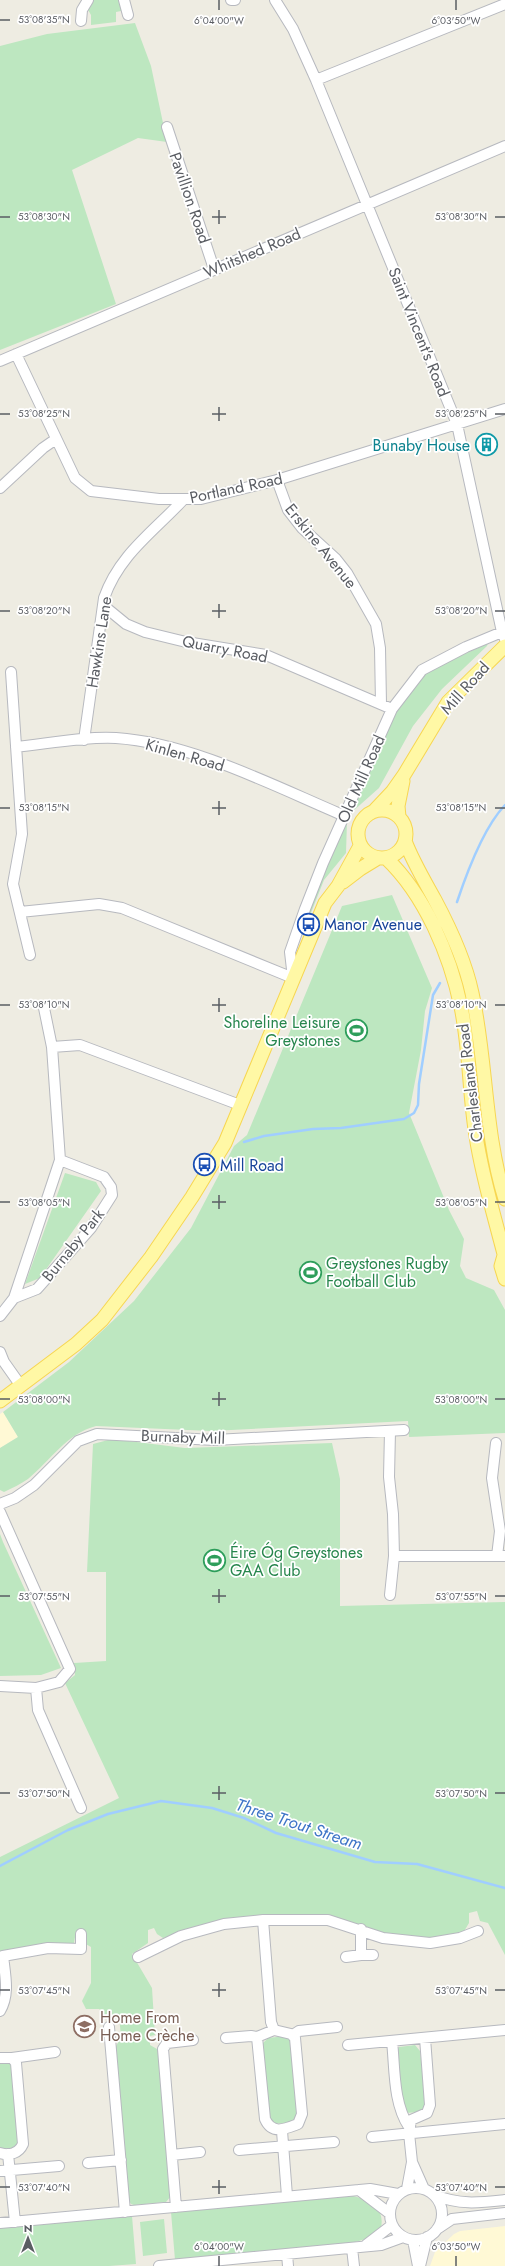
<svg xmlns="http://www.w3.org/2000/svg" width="505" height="2266" viewBox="0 0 505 2266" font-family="Jost,sans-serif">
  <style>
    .commercial { fill: #fff9d5 }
    .green { fill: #bde7c0 }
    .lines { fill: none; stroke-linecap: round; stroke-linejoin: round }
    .stream { stroke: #a0ceff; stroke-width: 2.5 }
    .minor-casing { stroke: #b7b9bf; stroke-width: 12 }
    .major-casing { stroke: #f7d651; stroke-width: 15 }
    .minor { stroke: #fff; stroke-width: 10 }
    .major { stroke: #fff8a5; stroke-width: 13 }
    .ticks { fill: none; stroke: #5a5d63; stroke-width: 1.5 }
    .labels { text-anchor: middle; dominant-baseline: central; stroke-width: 3.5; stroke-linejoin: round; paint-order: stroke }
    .street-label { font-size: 16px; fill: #5a5d63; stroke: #fff }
    .culture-label { font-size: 16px; fill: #0d838f; stroke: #fff; text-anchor: end }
    .transit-label { font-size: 16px; fill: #164399; stroke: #fff; text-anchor: start }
    .leisure-label { font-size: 16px; fill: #27864d; stroke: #fff; text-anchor: start }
    .education-label { font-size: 16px; fill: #785e54; stroke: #fff; text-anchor: start }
    .water-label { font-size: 17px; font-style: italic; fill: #3e75c7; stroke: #fff }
    .ticks-label { font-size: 10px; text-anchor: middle; fill: #5a5d63; stroke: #fff; stroke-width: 3.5; stroke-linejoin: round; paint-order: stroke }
  </style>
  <rect width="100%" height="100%" fill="#eeece2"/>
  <path class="commercial" d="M3,1412L18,1437L0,1448V1414Z
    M505,2226V2266H430L435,2252L454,2234L460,2231Z"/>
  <path class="green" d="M93,0H121V11L116,12V22L91,25V15L87,8Z
    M135,23L151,66L167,142L138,138L72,170L116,304L0,350V46L47,34Z
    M488,643L487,646L442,689L413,726L379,788L352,812L347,821L346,853L324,880L299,943L297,942L304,915L391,719L405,695L424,673Z
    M392,895L432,988L425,1011L421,1050L409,1113L449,1210L464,1239L460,1266L466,1278L494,1290L505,1310V1433L409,1437L408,1421L211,1431L96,1426C66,1434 51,1460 28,1479C21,1484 12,1488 4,1492L0,1490V1448L18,1437L3,1412L69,1362L134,1301L191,1228L234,1146L247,1135L342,906Z
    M65,1173L96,1182L101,1191L40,1278L25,1284Z
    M112,1439L185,1448L332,1443L340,1479V1606L505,1602V1955L488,1923L480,1921L477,1911L469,1913V1923L463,1933L427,1940L386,1935L348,1921L328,1916L305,1915L233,1919L163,1938L157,1934L154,1928L148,1930V1943L132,1954L152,1988L155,2035L150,2036V2045L157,2049L159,2053L171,2196L166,2202L134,2205L131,2204L128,2199L115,2048L121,2037L119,2015L103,2016L102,2011L99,2009H86L82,2001L91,1983V1947L84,1943V1931H76L74,1943L0,1953V1857L119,1798L65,1683L75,1675L74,1663L106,1661V1572H87L93,1444Z
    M0,1534L3,1542L61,1668L41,1675L0,1676Z
    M286,2036L290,2038L298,2116L292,2123C283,2123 274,2126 268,2118L262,2044L268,2038Z
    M415,2045L420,2051L426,2106L425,2110L419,2112L406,2113L402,2104L397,2051L399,2047Z
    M0,2062L12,2063L19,2142L14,2148L0,2149Z
    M353,2196C371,2200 385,2208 381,2228L369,2238L352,2243L175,2260L171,2212Z
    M132,2216L136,2264L109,2266H0V2228Z
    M164,2219L167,2253L143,2256L140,2222Z"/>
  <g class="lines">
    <path class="stream" d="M457,902C467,872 484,827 505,805
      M244,1142L264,1136L313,1129L341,1128L404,1119L414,1113L418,1105L419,1084L433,995L440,983
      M0,1866L68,1830L108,1814L161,1801L212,1808L244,1818L276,1833L375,1862L417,1864L505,1888"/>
    <defs>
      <path id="minor" d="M124,0L128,15
        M231,0H235
        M275,0L293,29L316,80L457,424L502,632L505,639
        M81,21L82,10L88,0
        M316,80L505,4
        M167,127L214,269
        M16,354L75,478L91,491L159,499H201L277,480L505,409
        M0,361L505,146
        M277,480L288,510L302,528L336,559L347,573L376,624L380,648L381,704
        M0,488L43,448L56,439
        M104,606L126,624L145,632L186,642L266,655L392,709
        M11,672L22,834L13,884L30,955
        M84,740L104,598C119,555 153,532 183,500
        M16,747C46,744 86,736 116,738C192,743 276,787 345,816
        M20,912L99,904L122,908L293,978L290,952L305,909L323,863L392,709L422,670L466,647L502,632
        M52,1047L80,1045L240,1105
        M14,1298L37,1289L91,1228L112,1195L111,1187L104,1177L60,1160
        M0,1316L14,1298L60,1160L52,1047L44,1008
        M0,1352L4,1362L21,1386
        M390,1431L389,1477L393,1514L394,1556L390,1595
        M496,1443L492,1478L500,1531L497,1556
        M0,1504L15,1498L34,1485L78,1441L97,1434L215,1440L404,1430
        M0,1512L70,1669L59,1682L36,1688L0,1686
        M394,1556H505
        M36,1688L38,1710L81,1808
        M361,1955H373
        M138,1957L181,1936L224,1924L263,1920
        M346,1957L361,1955V1929
        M0,2011C10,1994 5,1975 3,1956L48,1948L81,1949V1934
        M109,2027L125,2212
        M274,2030L271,2022L263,1920H328L383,1938L430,1943L460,1938L478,1931
        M274,2030L291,2034L295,2038L302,2114L298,2124C285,2129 272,2135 265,2119L257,2037Z
        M293,2035L299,2031L337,2027
        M226,2038L251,2036L257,2037
        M392,2041C395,2069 393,2103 409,2127
        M348,2045L505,2030
        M0,2058H12L16,2063L23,2144C19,2153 10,2156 0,2153
        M12,2058L55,2052
        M282,2131L287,2196
        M372,2137L505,2124
        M239,2150L334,2142
        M8,2154L15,2222
        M172,2155L200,2152
        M412,2162L424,2189
        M88,2163L121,2160
        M0,2171L59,2166
        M390 2214a26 26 0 1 1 52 0a26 26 0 1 1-52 0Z
        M407,2189L412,2162L409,2133L411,2120L427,2113L430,2105L425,2038
        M359,2190L389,2213
        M434,2195C460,2205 477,2203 505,2200
        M176,2207L163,2049L167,2043L193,2040
        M0,2223L370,2189L398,2194
        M437,2229L452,2219L505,2213
        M413,2240L418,2266
        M366,2245L392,2225
        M352,2248L354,2266
        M287,2254L288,2266
        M159,2266L381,2245L403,2237
        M420,2266L427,2237"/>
      <path id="major" d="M358 834a24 24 0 1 1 48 0a24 24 0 1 1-48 0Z
        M375,810L392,792L404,775L448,702L505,646
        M399,817L398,806L403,781
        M405,841C413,862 424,880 435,900C451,930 465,960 472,993C487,1061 484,1132 505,1199
        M386,858C425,895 450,955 461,1007C470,1049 469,1094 476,1136C482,1176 494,1215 504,1254
        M343,882L360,869L378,858
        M505,1252L501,1266L505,1279
        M0,1401L76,1344L102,1320L151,1257L192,1197L225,1143L325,903L338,886L360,846"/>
    </defs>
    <use href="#minor" class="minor-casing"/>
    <use href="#major" class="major-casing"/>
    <use href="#minor" class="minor"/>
    <use href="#major" class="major"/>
  </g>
  <path class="ticks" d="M219,0V10M456,0V10M0,20H10M219,210V224M0,217H10M212,217H226M495,217H505M219,407V421M0,414H10M212,414H226M495,414H505M219,604V618M0,611H10M212,611H226M495,611H505M219,801V815M0,808H10M212,808H226M495,808H505M219,998V1012M0,1005H10M212,1005H226M495,1005H505M219,1195V1209M0,1202H10M212,1202H226M495,1202H505M219,1392V1406M0,1399H10M212,1399H226M495,1399H505M219,1589V1603M0,1596H10M212,1596H226M495,1596H505M219,1786V1800M0,1793H10M212,1793H226M495,1793H505M219,1983V1997M0,1990H10M212,1990H226M495,1990H505M219,2180V2194M0,2187H10M212,2187H226M495,2187H505M219,2256V2266M456,2256V2266"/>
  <defs>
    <symbol id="building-ring" viewBox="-11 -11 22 22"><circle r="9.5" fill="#fff" stroke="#0f9aa8" stroke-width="1.5"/><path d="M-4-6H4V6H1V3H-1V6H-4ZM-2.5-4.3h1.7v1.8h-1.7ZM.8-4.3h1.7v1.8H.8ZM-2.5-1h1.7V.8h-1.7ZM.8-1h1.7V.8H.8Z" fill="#0f9aa8"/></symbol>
    <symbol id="bus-ring" viewBox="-11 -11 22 22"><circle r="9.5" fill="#fff" stroke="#1a4fb4" stroke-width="1.5"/><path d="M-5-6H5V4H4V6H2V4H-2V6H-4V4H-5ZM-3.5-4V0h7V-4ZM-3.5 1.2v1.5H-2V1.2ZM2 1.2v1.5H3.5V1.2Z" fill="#1a4fb4"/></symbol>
    <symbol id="stadium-ring" viewBox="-11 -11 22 22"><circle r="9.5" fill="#fff" stroke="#2e9e5b" stroke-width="1.5"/><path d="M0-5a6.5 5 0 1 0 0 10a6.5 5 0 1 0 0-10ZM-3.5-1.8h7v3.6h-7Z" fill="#2e9e5b"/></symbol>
    <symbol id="school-ring" viewBox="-11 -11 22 22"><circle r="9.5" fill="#fff" stroke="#8d6e63" stroke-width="1.5"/><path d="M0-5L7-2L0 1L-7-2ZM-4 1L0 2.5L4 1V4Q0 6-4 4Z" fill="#8d6e63"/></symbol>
  </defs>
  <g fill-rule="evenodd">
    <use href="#building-ring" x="474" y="432" width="25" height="25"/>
    <use href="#bus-ring" x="296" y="912" width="25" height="25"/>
    <use href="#stadium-ring" x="344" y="1018" width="25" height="25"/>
    <use href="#bus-ring" x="192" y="1152" width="25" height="25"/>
    <use href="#stadium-ring" x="298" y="1260" width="25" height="25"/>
    <use href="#stadium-ring" x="202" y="1548" width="25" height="25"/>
    <use href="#school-ring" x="72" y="2014" width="25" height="25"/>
  </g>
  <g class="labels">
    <g class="street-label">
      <text transform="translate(190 198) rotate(71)">Pavillion Road</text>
      <text transform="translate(252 253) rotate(-23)">Whitshed Road</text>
      <text transform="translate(419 332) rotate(68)">Saint Vincent's Road</text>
      <text transform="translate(236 488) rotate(-12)">Portland Road</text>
      <text transform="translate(321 546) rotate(51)">Erskine Avenue</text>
      <text transform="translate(99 642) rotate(-81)">Hawkins Lane</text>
      <text transform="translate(225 649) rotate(11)">Quarry Road</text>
      <text transform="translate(465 688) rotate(-48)">Mill Road</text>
      <text transform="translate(185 755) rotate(16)">Kinlen Road</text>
      <text transform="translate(361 779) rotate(-66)">Old Mill Road</text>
      <text transform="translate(470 1083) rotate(-97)">Charlesland Road</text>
      <text transform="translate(73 1245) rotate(-51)">Burnaby Park</text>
      <text transform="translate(183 1437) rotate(2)">Burnaby Mill</text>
    </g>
    <g class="culture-label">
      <text x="470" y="445">Bunaby House</text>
    </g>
    <g class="transit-label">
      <text x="324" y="924">Manor Avenue</text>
      <text x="220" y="1165">Mill Road</text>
    </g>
    <g class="leisure-label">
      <text x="340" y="1022" text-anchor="end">Shoreline Leisure<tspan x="340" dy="18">Greystones</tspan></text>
      <text x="326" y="1263">Greystones Rugby<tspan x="326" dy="18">Football Club</tspan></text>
      <text x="230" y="1552">Éire Óg Greystones<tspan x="230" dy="18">GAA Club</tspan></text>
    </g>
    <g class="education-label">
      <text x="100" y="2017">Home From<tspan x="100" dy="18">Home Crèche</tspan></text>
    </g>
    <g class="water-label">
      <text transform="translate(299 1824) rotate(18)">Three Trout Stream</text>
    </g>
  </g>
  <g class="ticks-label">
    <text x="44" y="23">53°08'35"N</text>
    <text x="219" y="24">6°04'00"W</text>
    <text x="456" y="24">6°03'50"W</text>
    <text x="44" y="220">53°08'30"N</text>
    <text x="461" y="220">53°08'30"N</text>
    <text x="44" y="417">53°08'25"N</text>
    <text x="461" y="417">53°08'25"N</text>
    <text x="44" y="614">53°08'20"N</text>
    <text x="461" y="614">53°08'20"N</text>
    <text x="44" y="811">53°08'15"N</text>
    <text x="461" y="811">53°08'15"N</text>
    <text x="44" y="1008">53°08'10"N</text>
    <text x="461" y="1008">53°08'10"N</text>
    <text x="44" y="1206">53°08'05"N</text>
    <text x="461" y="1206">53°08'05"N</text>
    <text x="44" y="1403">53°08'00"N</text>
    <text x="461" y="1403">53°08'00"N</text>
    <text x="44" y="1600">53°07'55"N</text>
    <text x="461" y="1600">53°07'55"N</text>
    <text x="44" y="1797">53°07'50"N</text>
    <text x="461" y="1797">53°07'50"N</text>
    <text x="44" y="1994">53°07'45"N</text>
    <text x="461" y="1994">53°07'45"N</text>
    <text x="44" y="2191">53°07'40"N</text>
    <text x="461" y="2191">53°07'40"N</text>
    <text x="219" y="2250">6°04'00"W</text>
    <text x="456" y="2250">6°03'50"W</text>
  </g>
  <g transform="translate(28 2238)" stroke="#ffffff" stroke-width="3" paint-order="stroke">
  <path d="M0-3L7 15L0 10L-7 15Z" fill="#5a5d63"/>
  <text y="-6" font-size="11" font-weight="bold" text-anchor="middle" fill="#5a5d63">N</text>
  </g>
</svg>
